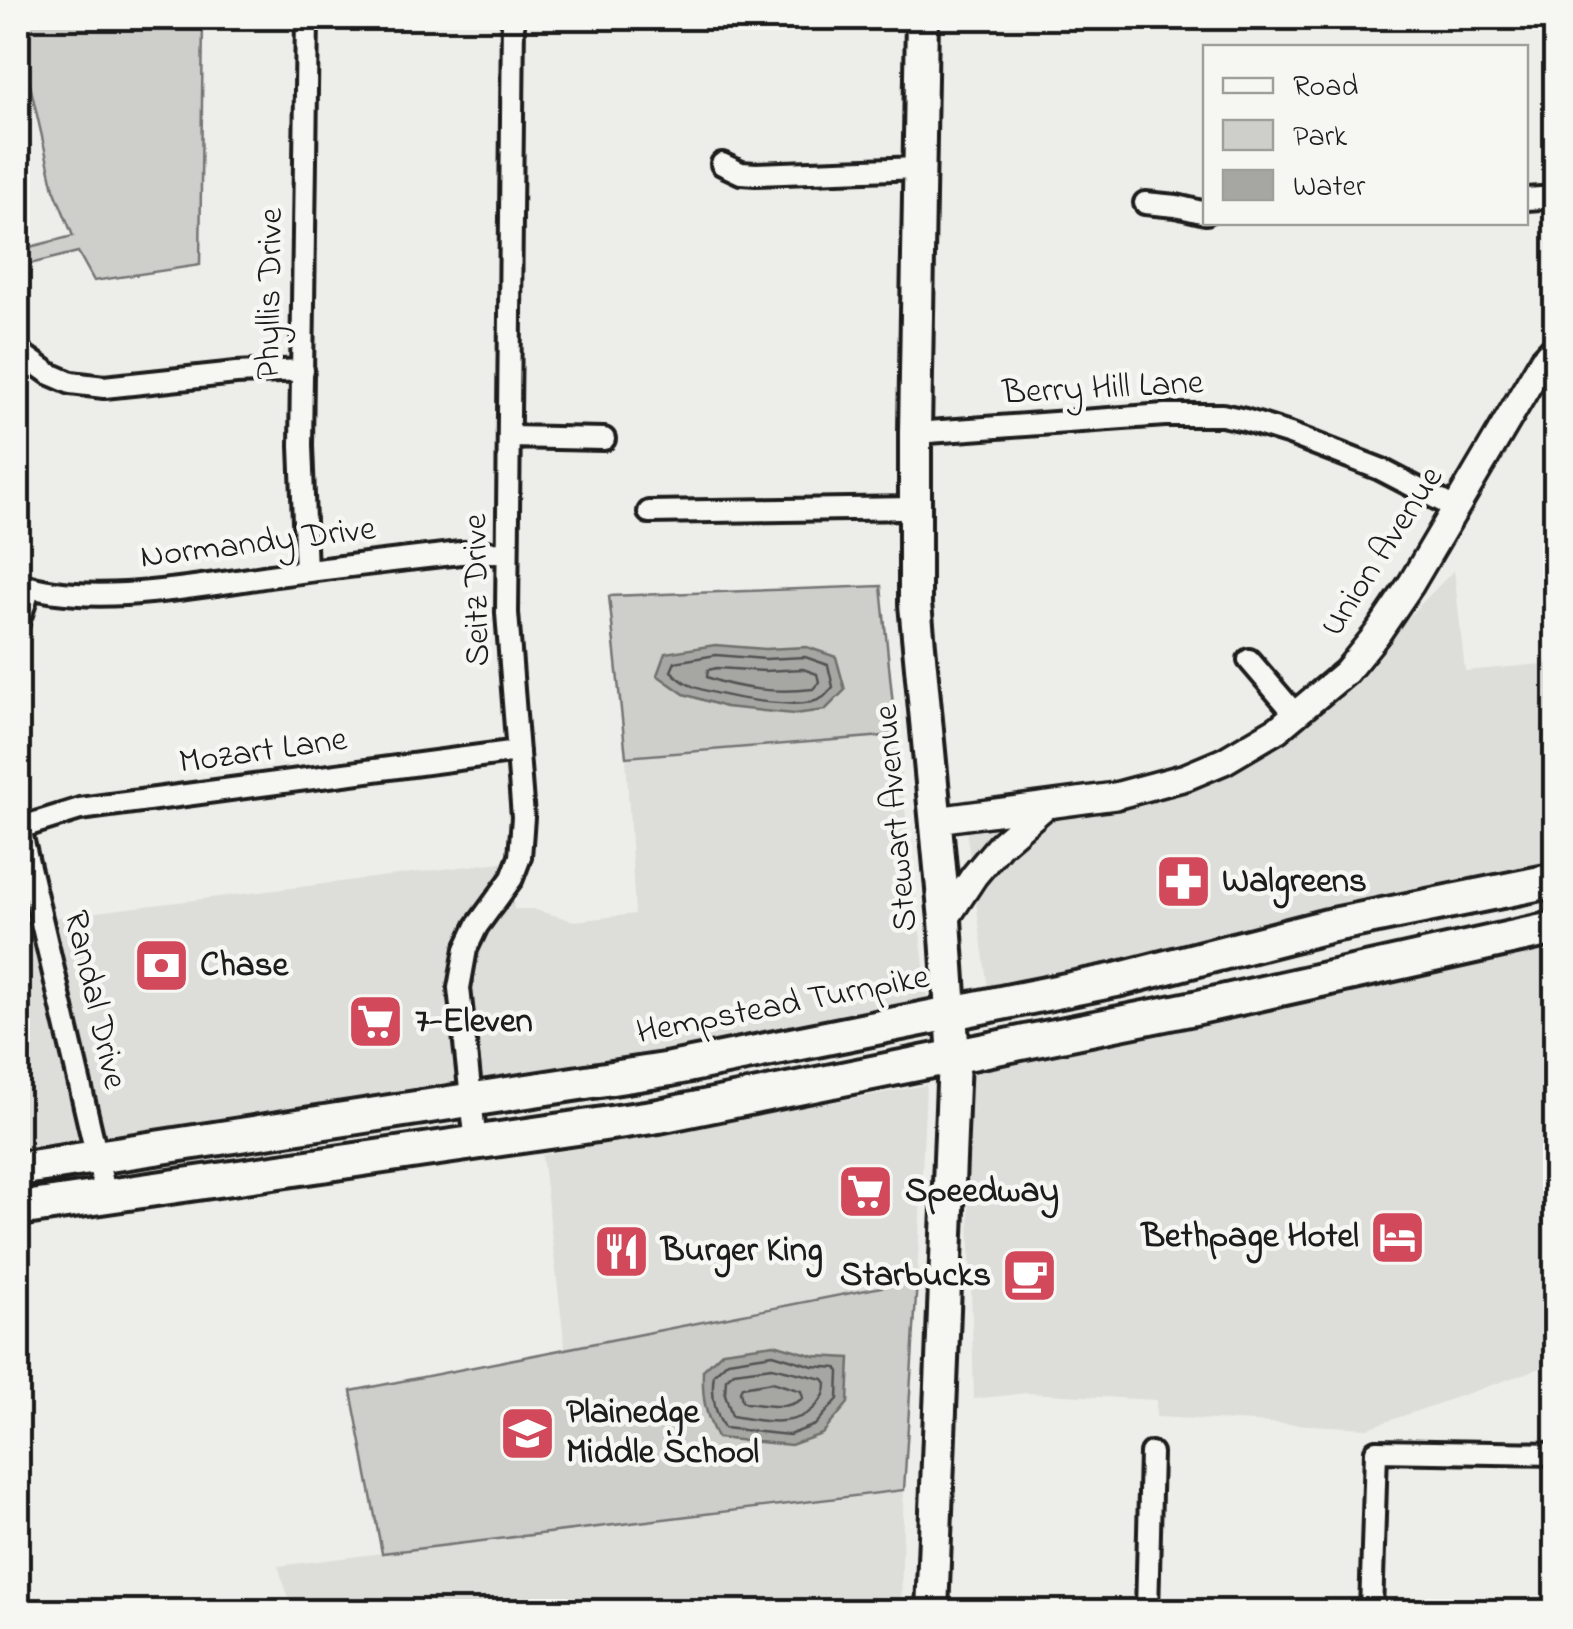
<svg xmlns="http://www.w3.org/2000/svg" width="1573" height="1629" viewBox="0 0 1573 1629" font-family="'Indie Flower',sans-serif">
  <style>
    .built { fill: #ddddda }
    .green { fill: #cececb; stroke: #757574; stroke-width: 2.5 }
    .water { fill: #a6a6a3; stroke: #6f6f6d; stroke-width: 2.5 }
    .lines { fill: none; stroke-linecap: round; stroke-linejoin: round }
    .shore { stroke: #535352; stroke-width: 2.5 }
    .minor-casing { stroke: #1c1c1c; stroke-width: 28 }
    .tertiary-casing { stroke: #1c1c1c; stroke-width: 32 }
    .secondary-casing { stroke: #1c1c1c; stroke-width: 38 }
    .primary-casing { stroke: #1c1c1c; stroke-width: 40 }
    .minor { stroke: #f6f6f2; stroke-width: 20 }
    .tertiary { stroke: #f6f6f2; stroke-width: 25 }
    .secondary { stroke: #f6f6f2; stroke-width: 30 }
    .primary { stroke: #f6f6f2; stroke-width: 32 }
    .labels { text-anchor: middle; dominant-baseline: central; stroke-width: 9; stroke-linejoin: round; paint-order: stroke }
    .street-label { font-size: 35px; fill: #1c1c1c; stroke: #f6f6f2 }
    .poi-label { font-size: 35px; font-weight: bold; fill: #1c1c1c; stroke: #f6f6f2; text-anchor: start }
  </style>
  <rect width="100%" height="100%" fill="#edede9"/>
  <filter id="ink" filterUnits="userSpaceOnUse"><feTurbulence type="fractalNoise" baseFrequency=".01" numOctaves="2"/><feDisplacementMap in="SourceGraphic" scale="20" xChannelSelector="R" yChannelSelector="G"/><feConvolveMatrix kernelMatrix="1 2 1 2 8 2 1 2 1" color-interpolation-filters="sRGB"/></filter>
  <g filter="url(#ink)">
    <path class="built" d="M1454,570L1465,671L1555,663V872L989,996L965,822L1203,779L1337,690Z
      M896,735L928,999L589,1067L352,1099L18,1160V924L64,916L509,861L514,909H532L574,921L635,914L626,757Z
      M1555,937V1363L1368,1428L1156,1417V1400L1027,1393L974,1399L965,1063Z
      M926,1085L917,1280L675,1327L904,1473L901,1611H293L278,1566L382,1553L351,1391L565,1348L542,1155Z"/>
    <path class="green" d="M18,18H203L200,265L94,281L78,252L18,267V250L73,236L54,189L18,32Z
      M881,586L896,735L626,757L609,596Z
      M917,1280L904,1490L382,1553L351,1391Z"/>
    <path class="water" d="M715,645L765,649L807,647L836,657L845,690L825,710L794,714L725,707L684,694L657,675L665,653Z
      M774,1344L815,1356L850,1358L848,1403L822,1434L791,1445L717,1438C705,1413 702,1398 703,1370L723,1351Z"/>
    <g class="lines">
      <path class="shore" d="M716,655L765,659L805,657L828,665L833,687C831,689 825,697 822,698C802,712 712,696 690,685C683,682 676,676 671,671L675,662Z
        M717,668L765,671L803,669L817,674L819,682L813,689C779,693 739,690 707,677L708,670Z
        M773,1354L813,1366L837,1368L839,1372L838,1399L815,1425L789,1435L724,1428C714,1411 711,1393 714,1374L728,1361Z
        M772,1367L823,1379L826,1383C826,1394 823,1397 817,1405C796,1429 760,1421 732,1416L725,1394L726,1379L734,1372Z
        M772,1382L801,1391L803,1398C787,1411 766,1405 746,1403L742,1401L740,1391L742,1387Z"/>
      <defs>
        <path id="minor" d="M722,164L741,173L756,174L920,168
          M1526,199L1556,197
          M1145,203L1176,206L1206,213
          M18,351L50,374L71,383L104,387L236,373L303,370
          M915,433L1165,415H1222L1245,420L1290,434L1380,469L1455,508
          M509,437L604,439
          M649,512L915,508
          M306,571L301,446L307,18
          M18,583C87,609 204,585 277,575C338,567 400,560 461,553L507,552
          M18,623L30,587
          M1249,660L1296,715
          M18,820L106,1196
          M19,828L80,809L518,751
          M476,1144L459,988L466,949L477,926L512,878L520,857L523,817L507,613L513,18
          M1147,1612L1151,1453
          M1371,1612L1376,1451L1556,1454"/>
        <path id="tertiary" d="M936,820L1115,796L1186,777L1224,761L1278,729L1346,672L1377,634L1411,584L1543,360L1556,346
          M945,920L974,876L1000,845L1045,806"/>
        <path id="secondary" d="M922,18L915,433V604L945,920L954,1058L932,1612"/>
        <path id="primary" d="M18,1169L671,1069L1116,980L1328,926L1556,880
          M18,1209L659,1116L1199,1007L1556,928"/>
      </defs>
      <use href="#minor" class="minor-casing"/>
      <use href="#tertiary" class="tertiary-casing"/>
      <use href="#secondary" class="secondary-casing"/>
      <use href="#primary" class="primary-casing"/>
      <use href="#minor" class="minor"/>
      <use href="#tertiary" class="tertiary"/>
      <use href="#secondary" class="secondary"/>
      <use href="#primary" class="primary"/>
    </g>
  </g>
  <defs>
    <symbol id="pharmacy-square" viewBox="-11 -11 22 22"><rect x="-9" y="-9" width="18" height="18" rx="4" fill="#d1495b" stroke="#f6f6f2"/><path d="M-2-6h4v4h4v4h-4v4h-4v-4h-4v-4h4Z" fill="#fff"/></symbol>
    <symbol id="bank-square" viewBox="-11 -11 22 22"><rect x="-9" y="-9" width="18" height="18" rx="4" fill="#d1495b" stroke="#f6f6f2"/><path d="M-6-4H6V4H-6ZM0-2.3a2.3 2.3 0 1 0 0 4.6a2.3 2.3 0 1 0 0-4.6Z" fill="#fff"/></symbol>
    <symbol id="supermarket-square" viewBox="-11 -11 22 22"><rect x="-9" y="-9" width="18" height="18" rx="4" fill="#d1495b" stroke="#f6f6f2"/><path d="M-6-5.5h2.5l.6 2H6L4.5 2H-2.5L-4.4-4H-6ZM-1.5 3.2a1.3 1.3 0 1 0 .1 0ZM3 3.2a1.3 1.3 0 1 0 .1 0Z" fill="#fff"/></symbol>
    <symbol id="hotel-square" viewBox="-11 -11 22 22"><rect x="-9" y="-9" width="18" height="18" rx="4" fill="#d1495b" stroke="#f6f6f2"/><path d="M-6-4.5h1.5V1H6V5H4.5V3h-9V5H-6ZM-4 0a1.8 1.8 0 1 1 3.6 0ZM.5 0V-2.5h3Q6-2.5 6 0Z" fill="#fff"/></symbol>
    <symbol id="restaurant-square" viewBox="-11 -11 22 22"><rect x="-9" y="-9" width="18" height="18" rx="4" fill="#d1495b" stroke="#f6f6f2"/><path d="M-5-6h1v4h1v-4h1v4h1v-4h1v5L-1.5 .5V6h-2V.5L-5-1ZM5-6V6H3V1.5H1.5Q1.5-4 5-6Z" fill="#fff"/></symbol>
    <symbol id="cafe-square" viewBox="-11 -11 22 22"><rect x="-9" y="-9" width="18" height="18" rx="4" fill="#d1495b" stroke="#f6f6f2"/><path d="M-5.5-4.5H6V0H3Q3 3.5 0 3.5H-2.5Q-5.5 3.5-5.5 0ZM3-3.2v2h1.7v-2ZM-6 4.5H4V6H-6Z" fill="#fff"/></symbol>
    <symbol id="school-square" viewBox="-11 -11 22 22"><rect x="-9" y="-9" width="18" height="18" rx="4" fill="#d1495b" stroke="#f6f6f2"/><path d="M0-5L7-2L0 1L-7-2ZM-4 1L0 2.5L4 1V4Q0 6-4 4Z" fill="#fff"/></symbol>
  </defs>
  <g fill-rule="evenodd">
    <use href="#pharmacy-square" x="1152" y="850" width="63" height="63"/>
    <use href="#bank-square" x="130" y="934" width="63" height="63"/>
    <use href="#supermarket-square" x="344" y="990" width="63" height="63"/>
    <use href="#supermarket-square" x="834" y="1160" width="63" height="63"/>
    <use href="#hotel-square" x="1366" y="1206" width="63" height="63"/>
    <use href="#restaurant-square" x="590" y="1220" width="63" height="63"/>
    <use href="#cafe-square" x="998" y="1244" width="63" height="63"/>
    <use href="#school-square" x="496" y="1402" width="63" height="63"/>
  </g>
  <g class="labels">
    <g class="street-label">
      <text transform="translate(271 294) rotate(-89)">Phyllis Drive</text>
      <text transform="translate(1103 389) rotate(-3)">Berry Hill Lane</text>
      <text transform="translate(258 544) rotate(-7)">Normandy Drive</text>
      <text transform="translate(1383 552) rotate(-57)">Union Avenue</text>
      <text transform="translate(478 590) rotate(-91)">Seitz Drive</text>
      <text transform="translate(263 752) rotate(-8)">Mozart Lane</text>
      <text transform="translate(897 818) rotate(-95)">Stewart Avenue</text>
      <text transform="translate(94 1000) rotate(77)">Randal Drive</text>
      <text transform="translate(783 1006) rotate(-11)">Hempstead Turnpike</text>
    </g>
    <g class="poi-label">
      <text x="1222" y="882">Walgreens</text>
      <text x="200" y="966">Chase</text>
      <text x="415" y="1022">7-Eleven</text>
      <text x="905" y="1192">Speedway</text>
      <text x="1359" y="1237" text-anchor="end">Bethpage Hotel</text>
      <text x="661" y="1251">Burger King</text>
      <text x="991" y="1276" text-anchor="end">Starbucks</text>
      <text x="566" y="1413">Plainedge<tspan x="566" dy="40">Middle School</tspan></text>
    </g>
  </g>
  <rect width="1573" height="1629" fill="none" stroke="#f6f6f2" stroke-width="60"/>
  <rect x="30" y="30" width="1513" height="1569" fill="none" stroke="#1c1c1c" stroke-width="4" filter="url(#ink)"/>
  <rect x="1203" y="45" width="325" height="180" fill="#f6f6f2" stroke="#9f9f9c" stroke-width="2.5"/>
  <rect x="1223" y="78" width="50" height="15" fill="#f6f6f2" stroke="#9f9f9c" stroke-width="2.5"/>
  <text x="1293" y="95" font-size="30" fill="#1c1c1c">Road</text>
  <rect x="1223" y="120" width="50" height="30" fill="#cececb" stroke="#9f9f9c" stroke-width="2.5"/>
  <text x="1293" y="145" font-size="30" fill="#1c1c1c">Park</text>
  <rect x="1223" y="170" width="50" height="30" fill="#a6a6a3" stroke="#9f9f9c" stroke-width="2.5"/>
  <text x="1293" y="195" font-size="30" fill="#1c1c1c">Water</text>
</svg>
